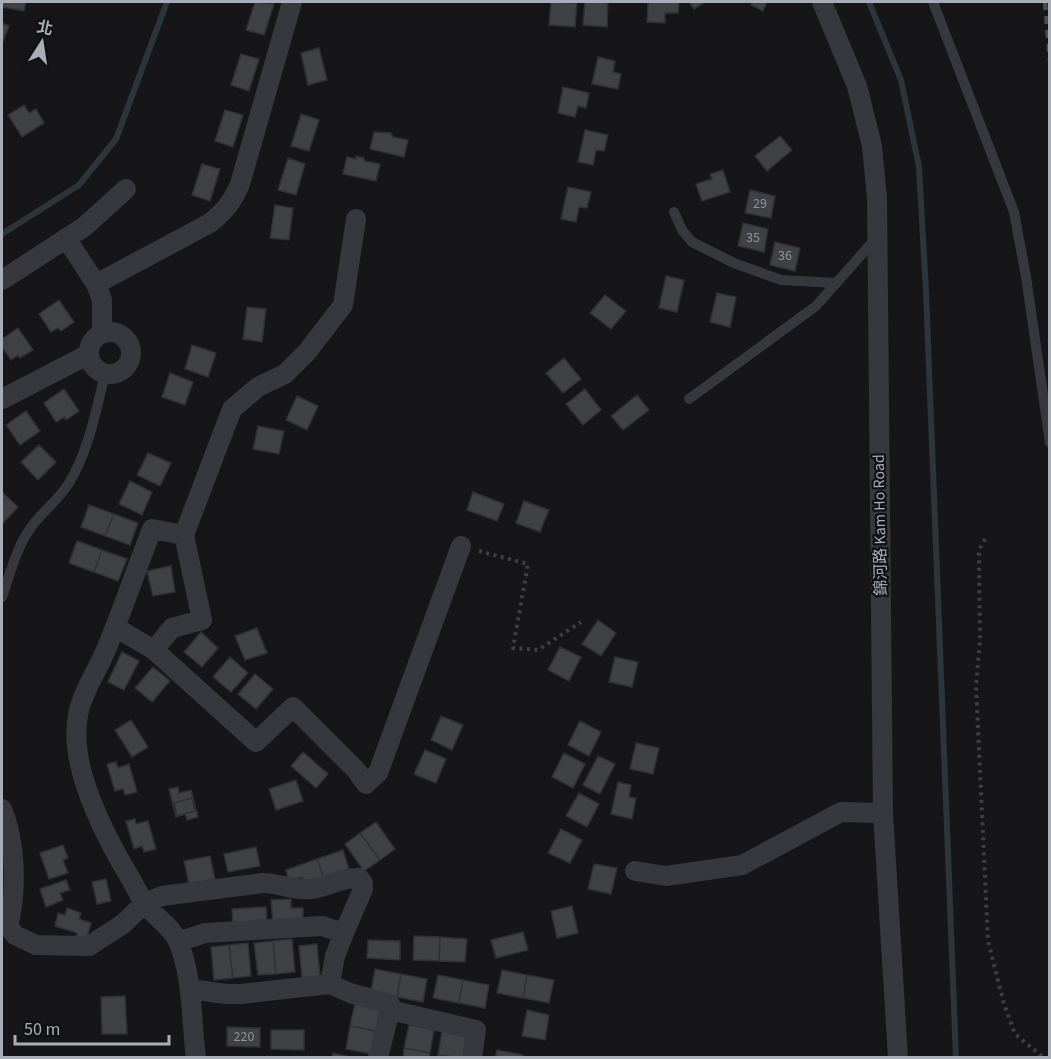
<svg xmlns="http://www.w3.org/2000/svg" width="1051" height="1059" viewBox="0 0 1051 1059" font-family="'Source Sans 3','Noto Sans TC',sans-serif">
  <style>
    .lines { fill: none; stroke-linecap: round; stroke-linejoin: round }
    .stream { stroke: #2c353c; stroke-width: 6 }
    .building { fill: #404145; stroke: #303034; stroke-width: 1.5 }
    .path { stroke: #3d3f44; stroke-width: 4; stroke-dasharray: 3 4.5; stroke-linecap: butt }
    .lane { stroke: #37383d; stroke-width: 10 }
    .street { stroke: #37383d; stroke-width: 20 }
    .rail { stroke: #4a4c52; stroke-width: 4.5; stroke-dasharray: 8 6; stroke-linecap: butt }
    .labels { text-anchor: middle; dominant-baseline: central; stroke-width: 4.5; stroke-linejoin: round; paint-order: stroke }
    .number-label { font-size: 14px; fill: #8e929b }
    .street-label { font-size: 16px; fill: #a8adb8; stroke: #111113 }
  </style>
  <rect width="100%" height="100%" fill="#161618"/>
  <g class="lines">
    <path class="stream" d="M869,2L901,80L919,167L926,291L956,1058
      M2,234L79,185L116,139L167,2"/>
  </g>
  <path class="building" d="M2,2H26L24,11L2,7Z
    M255,2L274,4L264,35L246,30Z
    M551,2L577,3L575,27L549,25Z
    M585,2H608L607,27L583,25Z
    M648,2H679L678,13H665V23L647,22Z
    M689,2H705L694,9Z
    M753,2H767L763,11L751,5Z
    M2,23L9,26L2,44Z
    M319,48L327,80L308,85L301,53Z
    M241,54L259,59L249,91L231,85Z
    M598,57L615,61L613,72L621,74L618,89L592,84Z
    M563,87L589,93L586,108L578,106L575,117L558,113Z
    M24,105L29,113L36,109L44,123L22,137L8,115Z
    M225,110L243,115L233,147L215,141Z
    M301,114L319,120L309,151L291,146Z
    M585,130L608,135L604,151L596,150L593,165L578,162Z
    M374,132L391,133L393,137L408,140L404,157L370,149Z
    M780,136L792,150L767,171L755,156Z
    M356,156L364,158L365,161L380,164L376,181L343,174L347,157L356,159Z
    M288,158L305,164L296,195L278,190Z
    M202,164L220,169L210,201L192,195Z
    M723,170L730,192L702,201L696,184L712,179L710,174Z
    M568,187L591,192L587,208L579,207L576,222L561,219Z
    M750,190L775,196L771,218L745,213Z
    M275,205L293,208L289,240L270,238Z
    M743,223L768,229L764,252L738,246Z
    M775,242L800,248L795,271L770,265Z
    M666,276L684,280L677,312L659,308Z
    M717,293L736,297L730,327L710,322Z
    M605,295L626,311L611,329L590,313Z
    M59,300L74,322L61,331L58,328L51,332L39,314Z
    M247,307L266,309L262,342L243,339Z
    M18,328L33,350L20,358L18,355L11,360L2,347V339Z
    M192,345L216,353L208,377L185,369Z
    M564,358L581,379L563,393L546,373Z
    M170,373L193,382L185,405L162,397Z
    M64,389L79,411L66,420L64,417L56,422L44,403Z
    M585,389L601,410L583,425L566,404Z
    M637,395L649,410L623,430L611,416Z
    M297,396L318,406L307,430L286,420Z
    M26,411L40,431L20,445L6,425Z
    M258,426L284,431L279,454L253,449Z
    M39,445L56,462L38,480L21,462Z
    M148,453L171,463L160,486L137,475Z
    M130,481L152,492L142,515L119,504Z
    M2,492L18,507L2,524Z
    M473,492L504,504L497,521L467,510Z
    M524,501L549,510L540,532L516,523Z
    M89,505L114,514L105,536L81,527Z
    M114,514L138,523L130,545L105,536Z
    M77,541L102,550L94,572L69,563Z
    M102,550L127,559L118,581L94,572Z
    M171,566L175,592L153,596L147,571Z
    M598,620L616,633L601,656L582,644Z
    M257,628L267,653L245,660L235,636Z
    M201,632L218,648L202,667L184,652Z
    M560,647L581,657L569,681L548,670Z
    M122,652L139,661L124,690L108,682Z
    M230,657L248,673L231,692L213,677Z
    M615,657L638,662L632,687L609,682Z
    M153,667L170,681L152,702L135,688Z
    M255,674L273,689L256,709L238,694Z
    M441,716L463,725L452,750L431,740Z
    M131,720L148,747L132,757L115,730Z
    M580,721L601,732L589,756L568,745Z
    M636,743L659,748L653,774L630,769Z
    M425,750L446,759L436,783L414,774Z
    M303,752L328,774L316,788L291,766Z
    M564,753L585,764L573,788L552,777Z
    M598,756L615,764L600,794L583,785Z
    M116,762L118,768L129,764L137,792L125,795L123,789L115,791L107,764Z
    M296,780L303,801L276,810L269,789Z
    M618,782L631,785L629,797L636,798L632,819L611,814Z
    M178,787L179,793L191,790L198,817L187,820L185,814L176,817L169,789Z
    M579,793L599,804L587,827L566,816Z
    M192,798L195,811L177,816L174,803Z
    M135,819L136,824L148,821L156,849L144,852L142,846L134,849L126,821Z
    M376,822L395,849L380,860L360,833Z
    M561,829L582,840L570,863L548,853Z
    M360,833L380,860L364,871L345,844Z
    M63,845L68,858L63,860L68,873L49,879L40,853Z
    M256,847L260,866L228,872L224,854Z
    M343,850L350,872L325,881L317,859Z
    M210,856L215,879L189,884L184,861Z
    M317,859L325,881L306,887L302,877L289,881L286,870Z
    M594,864L617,868L611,894L588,889Z
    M106,879L111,901L97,904L92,882Z
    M66,880L70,890L60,893L63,900L46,907L40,889Z
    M291,899V908H303V922L273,924L271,900Z
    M572,906L578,933L557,938L551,911Z
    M266,907L267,926L233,927L232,909Z
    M67,908L81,913L79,919L91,923L86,941L76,938L77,933L55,926L58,913L65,915Z
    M523,932L528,950L496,958L491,940Z
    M414,936L440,937L439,961L413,960Z
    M440,937L467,939L465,962L439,961Z
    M292,939L295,972L276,974L273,941Z
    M368,940L400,941V960L367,958Z
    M273,941L276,974L258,975L254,943Z
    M248,943L251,976L233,978L229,945Z
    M317,944L320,976L302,978L299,946Z
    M229,945L233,978L214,980L211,947Z
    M375,969L401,974L397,997L371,992Z
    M502,970L527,975L523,998L497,993Z
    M401,974L427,979L423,1002L397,997Z
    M438,975L463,980L459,1003L433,998Z
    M527,975L554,980L549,1003L523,998Z
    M463,980L489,985L485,1008L459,1003Z
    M125,996L127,1034H102L101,997Z
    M355,1003L380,1008L376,1031L350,1026Z
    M527,1010L549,1015L545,1040L522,1036Z
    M409,1025L434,1030L430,1053L404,1048Z
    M350,1026L376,1031L372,1054L346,1049Z
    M227,1027L260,1028V1047L227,1046Z
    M271,1030H304V1050L271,1049Z
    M442,1031L467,1037L464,1058L438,1055Z
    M404,1048L430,1053L429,1058H403Z
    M497,1050L523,1055L522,1058H495Z
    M333,1053L354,1058H332Z"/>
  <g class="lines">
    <path class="path" d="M985,539L981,546L979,554L980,640L976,686L988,941L1004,1004L1015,1034L1044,1058
      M479,551L528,564L513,648L538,650L581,622"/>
    <path class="lane" d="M933,2L1014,212L1026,277L1050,443
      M674,212L682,230L692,242L734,263L781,280L836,283
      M689,399L816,306L877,237
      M2,597C10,575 16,548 30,529C41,512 58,501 69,483C89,450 96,410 105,374"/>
    <path class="street" d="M822,2L857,86L872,146L877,198L883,813L898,1058
      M66,238L96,284L102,300V333
      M2,280L84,227L126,189
      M96,284L210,223C225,211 233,201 240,184L292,2
      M89 353a21 21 0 1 1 42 0a21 21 0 1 1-42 0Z
      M2,399L89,354
      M184,535L152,529C136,570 122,612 105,652C96,673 82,693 78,715C68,765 104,834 129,876C135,885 139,896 145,904C155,917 171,926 178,941C193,977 191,1019 196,1058
      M115,627L154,650L256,742L293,707L356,770L366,784L378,773L461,546
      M154,650L172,628L202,620L184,535L232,409L258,387L285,374L307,352L343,305L356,219
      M2,809C16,842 17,892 8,926
      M635,871L666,876L742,865L841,812L883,813
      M2,924L8,926L15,935L36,945L89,946L123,924L145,903L162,896L263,883C278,883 296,891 311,889C328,887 342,877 359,878L363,883V889L344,933
      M178,942L205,933L322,926L344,933L335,956L330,984L241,994H226L190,989
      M330,984L350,993L390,1004V1010
      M378,1058L390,1010L476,1030L472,1058"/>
    <path class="rail" d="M1045,2L1050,61"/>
  </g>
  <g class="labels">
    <g class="number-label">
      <text x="760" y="204">29</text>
      <text x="753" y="238">35</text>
      <text x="785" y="256">36</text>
      <text x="244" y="1037">220</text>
    </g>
    <g class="street-label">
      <text transform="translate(880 525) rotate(-91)">錦河路 Kam Ho Road</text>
    </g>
  </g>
  <rect width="1051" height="1059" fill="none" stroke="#a8adb8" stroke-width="6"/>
  <g transform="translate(42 42) rotate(12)" stroke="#111113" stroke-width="4.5" paint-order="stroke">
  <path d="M0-4.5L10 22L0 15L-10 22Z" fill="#a8adb8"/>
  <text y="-9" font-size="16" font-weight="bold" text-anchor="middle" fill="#a8adb8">北</text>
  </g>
  <path d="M15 1035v9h154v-9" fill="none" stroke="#a8adb8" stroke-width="3"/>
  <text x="24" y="1035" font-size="18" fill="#a8adb8" stroke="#111113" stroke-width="4.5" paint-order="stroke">50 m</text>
</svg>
